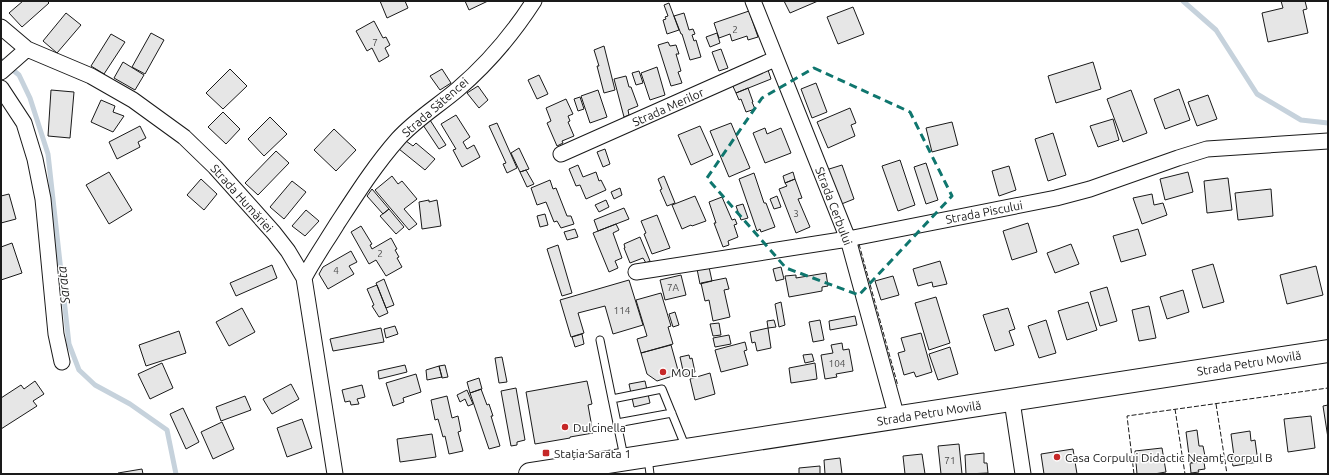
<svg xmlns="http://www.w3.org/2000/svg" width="1329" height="475" viewBox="0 0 1329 475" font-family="Ubuntu,sans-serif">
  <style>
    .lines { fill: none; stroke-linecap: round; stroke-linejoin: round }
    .stream { stroke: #c6d2dc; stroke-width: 5 }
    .building { fill: #e6e6e6; stroke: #1a1a1a }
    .service-casing { stroke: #1a1a1a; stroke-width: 9 }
    .minor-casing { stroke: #1a1a1a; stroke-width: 17 }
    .primary-casing { stroke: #1a1a1a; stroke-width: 24 }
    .service { stroke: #fff; stroke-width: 7 }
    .minor { stroke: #fff; stroke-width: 15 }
    .primary { stroke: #fff; stroke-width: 22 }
    .fence { stroke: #1a1a1a; stroke-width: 1; stroke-dasharray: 5 2; stroke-linecap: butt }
    .marked { fill: none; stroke: #0f766e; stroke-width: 3; stroke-dasharray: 8 5; stroke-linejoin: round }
    .poi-dot { fill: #c62828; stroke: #fff; stroke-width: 1.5 }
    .labels { text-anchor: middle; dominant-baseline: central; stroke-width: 3; stroke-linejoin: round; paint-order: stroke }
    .number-label { font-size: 10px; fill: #4d4d4d }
    .street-label { font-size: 12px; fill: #1a1a1a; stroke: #fff }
    .poi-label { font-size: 12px; fill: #1a1a1a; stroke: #fff; text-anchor: start }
    .water-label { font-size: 13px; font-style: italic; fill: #1a1a1a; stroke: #fff }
  </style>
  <rect width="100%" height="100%" fill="#fff"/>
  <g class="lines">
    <path class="stream" d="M1183,1L1216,30L1257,94L1301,120L1328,123
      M1,60L19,75L30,98L48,154L69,344L79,370L95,385L130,404L167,430L176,474"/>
  </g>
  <path class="building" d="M23,1H47L49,3L22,27L9,13Z
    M380,1H405L408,8L387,18Z
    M465,1H488L469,10Z
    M784,1H818L790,13Z
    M1281,1H1305L1307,9L1303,10L1308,33L1268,42L1262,13L1283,8Z
    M669,3L679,30L667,34L663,20L666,19L665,17L668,16L664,5Z
    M853,7L864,34L838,44L827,17Z
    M749,11L758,37L748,40L747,36L732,41L730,34L719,38L714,23Z
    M66,13L81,25L57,53L43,41Z
    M684,13L689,30L693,29L695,34L692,35L694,41L696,40L701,57L690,60L682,34H681L674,16Z
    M374,21L383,38L386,37L390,45L385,48L389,56L379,62L372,48L367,51L356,31Z
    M151,33L164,40L145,74L132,67Z
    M717,33L720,43L710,47L706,37Z
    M111,34L125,42L104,74L91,66Z
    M668,42L670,46L676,45L679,54H676L681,71L678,72L682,83L671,86L658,45Z
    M604,46L615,90L604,93L597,66H599L594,50Z
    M721,49L728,68L719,71L712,52Z
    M123,62L144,75L135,90L114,78Z
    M1093,62L1101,89L1056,103L1048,76Z
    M657,67L665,95L650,100L641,73Z
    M767,67L771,79L736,93L731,82Z
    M230,69L247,86L223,109L206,93Z
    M442,69L451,83L440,90L430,76Z
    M639,71L643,83L636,85L632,73Z
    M539,75L548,94L537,99L528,80Z
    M626,76L629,87H631L638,106L628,110L629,115L624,117L614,79Z
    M816,83L827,112L812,118L801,89Z
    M478,86L488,100L479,108L467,93Z
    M748,88L753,102H752L755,109L746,112L741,99L739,100L736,93Z
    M1179,89L1190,120L1165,129L1154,99Z
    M51,90L74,92L70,138L48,136Z
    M598,90L607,117L590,123L581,96Z
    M1131,90L1147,133L1123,142L1107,99Z
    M1208,95L1217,119L1197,126L1188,102Z
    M580,97L584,109L578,111L574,99Z
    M566,99L573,114L568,116L570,121L568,122L574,136L562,141L563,143L557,146L547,123L551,121L546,108Z
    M101,100L115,106L113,112L124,116L113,132L91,122Z
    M850,108L856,123L851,125L855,136L828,148L817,122Z
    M223,112L240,129L226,144L208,127Z
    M456,115L470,137L463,142L467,149L474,145L480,157L462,167L453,150L456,149L441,124Z
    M270,117L287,134L264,156L248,139Z
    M1113,119L1119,140L1098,147L1090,126Z
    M430,120L446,145L439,149L423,125Z
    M952,122L958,145L932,152L926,128Z
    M497,123L517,168L507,173L503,164L506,163L489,126Z
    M731,123L750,168L729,177L710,131Z
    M140,126L146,138L138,142L140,147L117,159L109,142Z
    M700,126L713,155L691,165L678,135Z
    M765,128L767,134L781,128L791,153L765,163L753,133Z
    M334,129L356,150L336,171L314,150Z
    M1053,133L1066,175L1048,181L1035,139Z
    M406,141L413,146L416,143L435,159L425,170L399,149Z
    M519,148L529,169L520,172L511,153Z
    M605,149L610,164L603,167L597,152Z
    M276,151L289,163L258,195L245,183Z
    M900,160L915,205L898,211L882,166Z
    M926,163L938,200L926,204L914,167Z
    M578,165L583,177L596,172L599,181L601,180L606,190L586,199L580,185L576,186L569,169Z
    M842,165L854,199L839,205L826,170Z
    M1009,166L1016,190L999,196L992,171Z
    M526,170L534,184L527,187L520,172Z
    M109,172L132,210L109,224L86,185Z
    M793,172L795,179L785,183L783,176Z
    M1188,172L1193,192L1165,200L1160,179Z
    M754,173L764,203H766L775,227L761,232L760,229L757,231L739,179Z
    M392,176L398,184L402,181L417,199L404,209L417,224L409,230L375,190Z
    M664,176L675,203L667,206L660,190L662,189L658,179Z
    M1228,178L1232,210L1207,213L1204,181Z
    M201,179L217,194L204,210L187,195Z
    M795,179L802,198L798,199L810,227L796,233L779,189L787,186L785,183Z
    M550,180L553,189L556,188L567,216H571L574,224L561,228L557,221L554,222L546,202L537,205L531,188Z
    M292,181L306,192L284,219L270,207Z
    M620,188L622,195L614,199L611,192Z
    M372,189L389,209L383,214L367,196Z
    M1271,189L1273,216L1238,220L1235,193Z
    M9,194L16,219L1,223V196Z
    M1152,194L1154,205L1163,203L1167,215L1142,224L1133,198Z
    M695,196L706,221L692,226L691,225L682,229L672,205Z
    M777,196L781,207L774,209L770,199Z
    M722,197L732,220L735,219L737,224L734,225L738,237L728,241L729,245L723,247L714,223H716L709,202Z
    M429,200V202L437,200L441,226L422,229L419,202Z
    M606,200L609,207L599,212L595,205Z
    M743,204L748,218L741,220L736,206Z
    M624,208L629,219L598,231L594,220Z
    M389,209L404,227L396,234L380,216Z
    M306,210L319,221L305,236L292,226Z
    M545,214L548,225L540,227L537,216Z
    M657,215L670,248L652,254L644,234L646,233L641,221Z
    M1028,223L1037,252L1012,260L1003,231Z
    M616,224L619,230L613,233L622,258L615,261L618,268L609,272L593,233Z
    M361,226L372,244L370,245L372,249L391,238L397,249L395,250L399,257L397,258L402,267L386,276L376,260L369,264L351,232Z
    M575,229L578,237L567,240L564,232Z
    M1138,229L1146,255L1121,262L1113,236Z
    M640,237L650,261L646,263L643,258L630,263L624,248H625L624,244Z
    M12,243L22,273L1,280V247Z
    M1071,244L1079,264L1055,273L1047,253Z
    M558,245L572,293L562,296L547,249Z
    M351,251L357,262L349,266L354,274L328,289L319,274L323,267Z
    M940,261L947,284L933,287L932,282L918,286L913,269Z
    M1213,264L1224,302L1203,308L1192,270Z
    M272,265L277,278L236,296L230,283Z
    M1316,266L1323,295L1287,304L1280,275Z
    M709,267L712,281L700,284L697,269Z
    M781,267L784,279L776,281L773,269Z
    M826,273L828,286L822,287V291L789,297L785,276L796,275V278Z
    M681,275L686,295L665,300L660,280Z
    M893,276L899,295L881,300L875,281Z
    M726,278L729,289L724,290L730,317L713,321L709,300L705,301L701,283Z
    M384,279L394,305L386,308L376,283Z
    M629,280L643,325L613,334L605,306L578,313L584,333L571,337L560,300Z
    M377,285L388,313L379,317L372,306L374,305L367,289Z
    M1107,287L1117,321L1100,326L1090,292Z
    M1183,290L1189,312L1167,319L1160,297Z
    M661,293L671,326L668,327L673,344L641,353L637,339L647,336L636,300Z
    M936,297L950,343L929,350L915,303Z
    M781,302L785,325L779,327L775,304Z
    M1088,302L1097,330L1067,340L1058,311Z
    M1149,306L1156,338L1139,341L1132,310Z
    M242,308L255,332L229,346L216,322Z
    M1008,308L1015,329L1009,331L1014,345L995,351L983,315Z
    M675,312L679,325L673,327L669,314Z
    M855,316L857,325L830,330L829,321Z
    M774,320L776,327L768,328L767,321Z
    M820,320L824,340L813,342L809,322Z
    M1046,320L1056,353L1039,358L1028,326Z
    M719,323L721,335L713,336L710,324Z
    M395,326L398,334L386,338L384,329Z
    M381,328L384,342L333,351L330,339Z
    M768,328L771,348L757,351L755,342L752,343L750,332Z
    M179,331L186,353L146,366L139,345Z
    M921,333L932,372L916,377L914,372L904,375L898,353L905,351L901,338Z
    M582,334L584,344L575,347L572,337Z
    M729,335L731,344L715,347L713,338Z
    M745,342L747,350L744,351L748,365L721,372L715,350Z
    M842,343L843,350L849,349L853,371L836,374L837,377L825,379L821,355L833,353L831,345Z
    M671,345L679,374L657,381L647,374L641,353Z
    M950,347L958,374L938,380L929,354Z
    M812,354L814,361L805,363L803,355Z
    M689,355L690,359L692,358L695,372L684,375L680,357Z
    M502,357L507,382L499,383L495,358Z
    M162,363L173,388L150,399L138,374Z
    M815,363L817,379L791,383L789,368Z
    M405,365L407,372L379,379L378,371Z
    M445,365L448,377L442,378L439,366Z
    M439,366L442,377L427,380L426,370Z
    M710,373L715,394L695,400L690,379Z
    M416,374L421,392L403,398L404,402L393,406L386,383Z
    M479,378L482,389L470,393L467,382Z
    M35,381L44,394L33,401L37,406L1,429V398L21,385L24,389Z
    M587,381L592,404L588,405L593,433L570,437V438L535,444L526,392Z
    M645,381L650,403L634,407L629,384Z
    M291,384L299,399L272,414L263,399Z
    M362,385L365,397L357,399L359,404L351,405L350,401L345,402L342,390Z
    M516,388L525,440L517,442V445L511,446L501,391Z
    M481,389L487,405L489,404L493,416H491L500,446L489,449L470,393Z
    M467,390L473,404L468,406L465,399L460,402L457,395Z
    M245,396L251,410L221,421L216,407Z
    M447,396L452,418L458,416L461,431L458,432L463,451L449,454L445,436L443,437L438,419L435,420L431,400Z
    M1328,405V438L1323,406Z
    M183,408L199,442L186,449L170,414Z
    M1311,416L1315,448L1288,452L1284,419Z
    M302,419L312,448L287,457L277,428Z
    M222,422L234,449L213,459L201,432Z
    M1197,430L1199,446H1203L1206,461L1190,463L1186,432Z
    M1250,431L1251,441L1255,440L1258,462L1233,466L1231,456H1234L1231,434Z
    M432,434L436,457L400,462L397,439Z
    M959,444L962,474H941L938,446Z
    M1162,448L1166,472L1154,474H1137L1135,451Z
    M1073,449L1077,474H1044L1041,454Z
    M984,453V463H987L988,473L966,474L965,455Z
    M922,454L925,474H905L903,456Z
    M840,458L842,474H825L824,460Z
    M1204,462L1205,469L1198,470L1199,472L1191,473L1190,463Z
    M820,466V474H799V468Z
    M142,469L143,474H118V473Z"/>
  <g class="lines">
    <defs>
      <path id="service" d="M600,340L624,457
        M612,399L662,389L686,448
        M617,423L672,413
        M648,458L650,474"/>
      <path id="minor" d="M753,1L848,239L897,418
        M1,27L27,49L91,76L133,100L184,137L215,167L274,233L288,251L304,278L335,474
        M1,72L27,49
        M1,88L24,123L35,159L43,199L56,334L62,362
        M561,154L775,59
        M636,272L848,239L1056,198L1090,189L1178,158L1207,149L1328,141
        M304,278C314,259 326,242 337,224C356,195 375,165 398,139C415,120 438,106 458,89C486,65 514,32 534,1
        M1012,401L1023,474"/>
      <path id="primary" d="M530,474L1328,351"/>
    </defs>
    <use href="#service" class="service-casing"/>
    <use href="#minor" class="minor-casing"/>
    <use href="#primary" class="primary-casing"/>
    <use href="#service" class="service"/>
    <use href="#minor" class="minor"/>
    <use href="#primary" class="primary"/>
    <path class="fence" d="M859,244L898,386
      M1216,404L1227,474
      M1175,409L1185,474
      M1134,474L1127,416L1328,388"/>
  </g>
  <path class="marked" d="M814,68L910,112L952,196L859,295L786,268L707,178L762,98Z"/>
  <g class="poi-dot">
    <circle cx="663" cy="372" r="4"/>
    <circle cx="565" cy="427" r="4"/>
    <rect x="542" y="449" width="8" height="8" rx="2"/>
    <circle cx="1057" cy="457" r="4"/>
  </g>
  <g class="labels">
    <g class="number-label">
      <text x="735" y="29">2</text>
      <text x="375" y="42">7</text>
      <text x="796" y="213">3</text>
      <text x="380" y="253">2</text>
      <text x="336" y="270">4</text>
      <text x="673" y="287">7A</text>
      <text x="622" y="310">114</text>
      <text x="837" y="363">104</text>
      <text x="950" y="460">71</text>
    </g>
    <g class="street-label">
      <text transform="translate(435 107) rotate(-41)">Strada Sătencei</text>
      <text transform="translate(668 107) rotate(-24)">Strada Merilor</text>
      <text transform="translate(242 198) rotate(48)">Strada Humăriei</text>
      <text transform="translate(834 206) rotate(69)">Strada Cerbului</text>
      <text transform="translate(984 212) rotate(-11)">Strada Piscului</text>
      <text transform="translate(1249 363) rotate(-9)">Strada Petru Movilă</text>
      <text transform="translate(929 413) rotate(-9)">Strada Petru Movilă</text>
    </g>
    <g class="poi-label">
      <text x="671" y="372">MOL</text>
      <text x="573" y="427">Dulcinella</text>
      <text x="554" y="453">Stația Sarata 1</text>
      <text x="1065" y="457">Casa Corpului Didactic Neamţ Corpul B</text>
    </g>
    <g class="water-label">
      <text transform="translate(63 285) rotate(-96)">Sarata</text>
    </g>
  </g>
  <rect width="1329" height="475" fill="none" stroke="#1a1a1a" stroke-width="4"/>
</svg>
